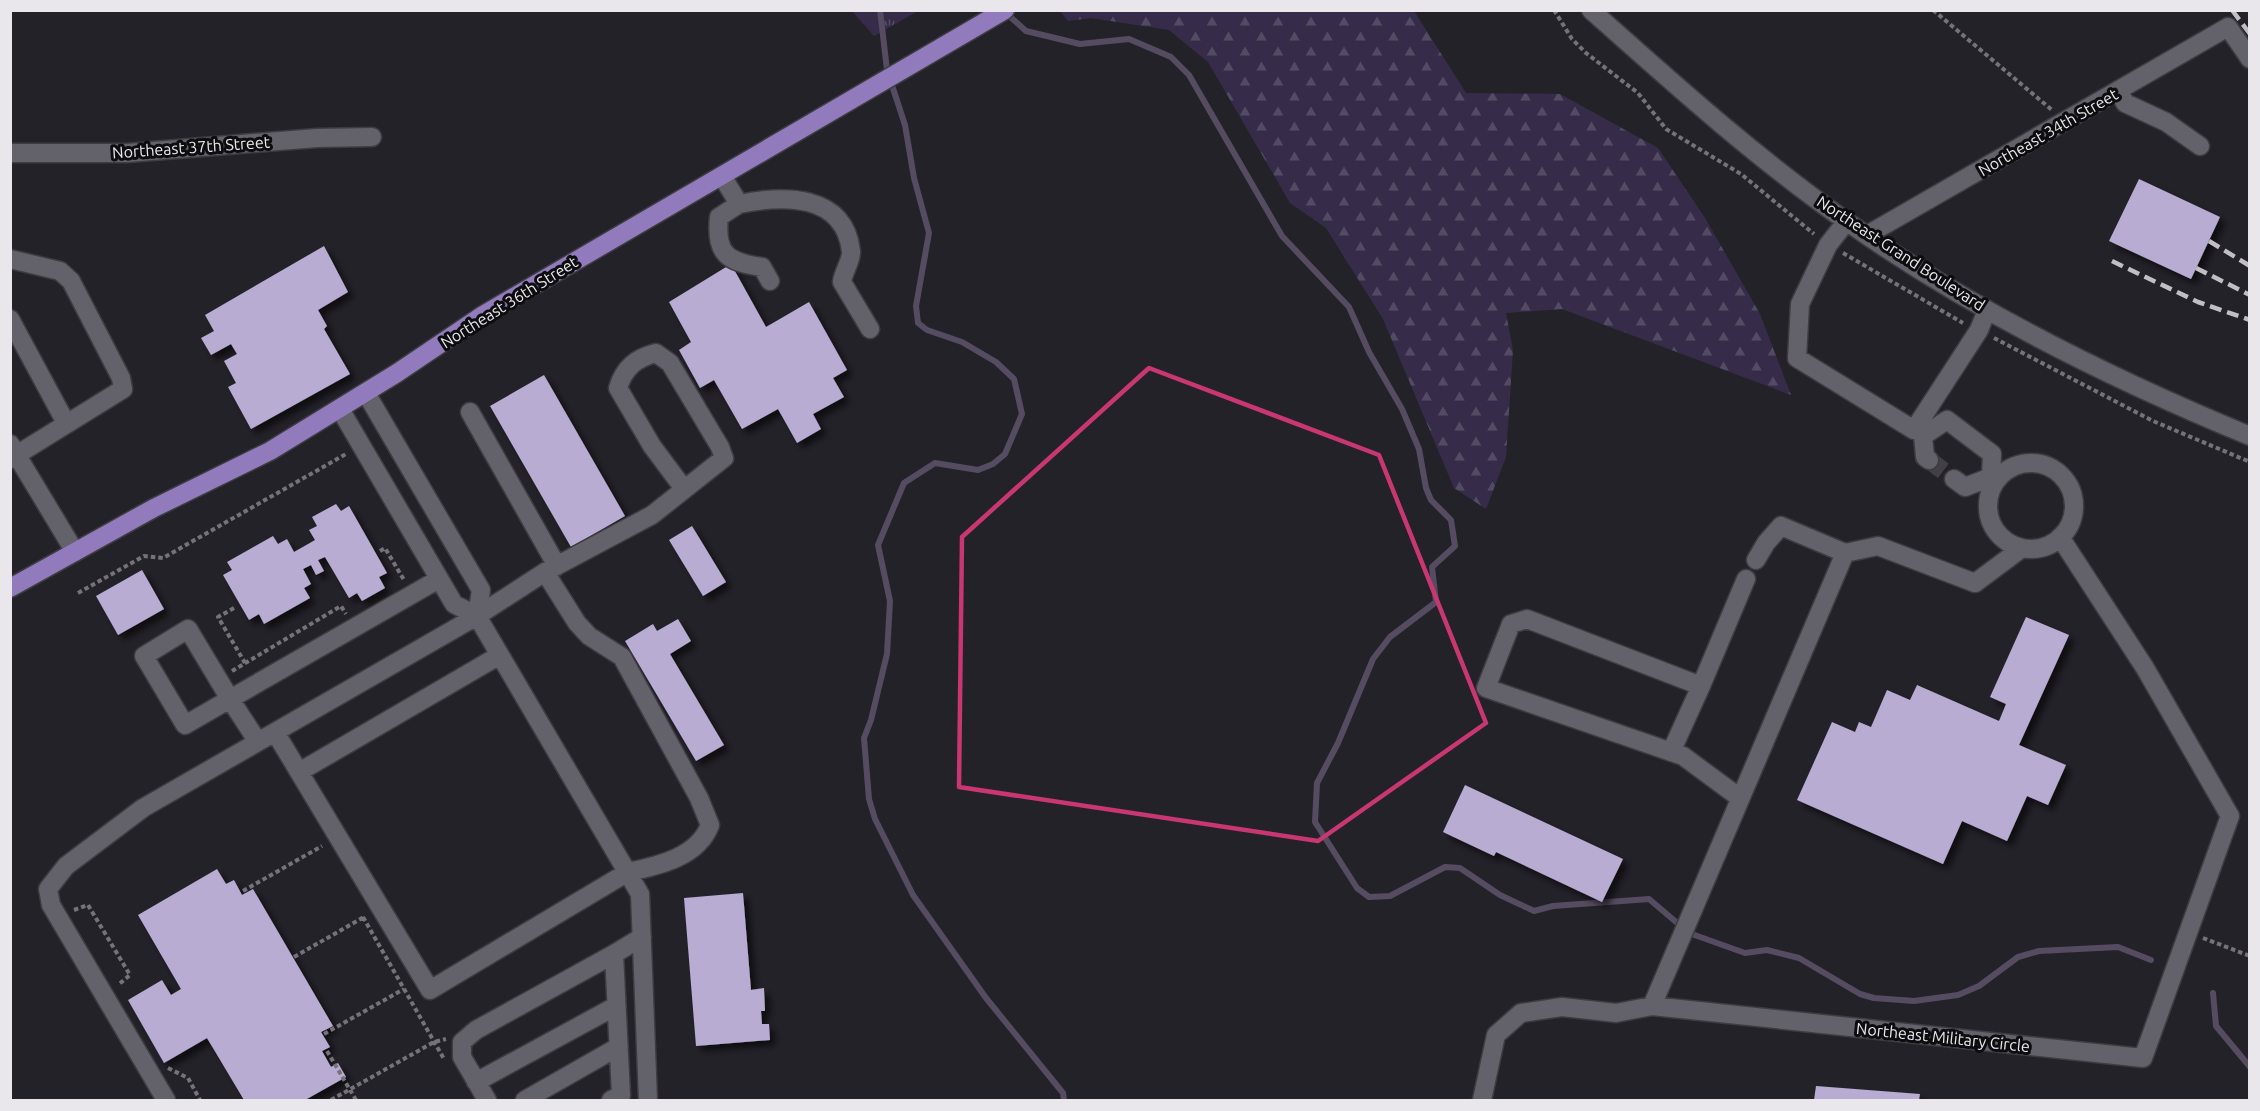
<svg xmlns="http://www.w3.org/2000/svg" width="2260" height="1111" viewBox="0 0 2260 1111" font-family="Ubuntu,sans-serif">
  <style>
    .grass { fill: url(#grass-tufts) }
    .forest { fill: url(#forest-firs) }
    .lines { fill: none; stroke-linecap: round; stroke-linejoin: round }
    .stream { stroke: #554c61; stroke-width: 6 }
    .building { fill: #b8acd3; filter: url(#shadow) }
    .minor-tunnel { stroke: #424046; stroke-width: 18; stroke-dasharray: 18 9; stroke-linecap: butt }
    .minor-casing { stroke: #3e3c42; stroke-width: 21 }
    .major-casing { stroke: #3e3c42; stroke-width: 21 }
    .path { stroke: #757379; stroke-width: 4; stroke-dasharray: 4.5 3; stroke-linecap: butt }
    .minor { stroke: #636169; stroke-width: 18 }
    .major { stroke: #927bbc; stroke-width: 18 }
    .rail { stroke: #c1bfc5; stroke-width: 4.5; stroke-dasharray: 12 6; stroke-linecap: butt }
    .marked { fill: none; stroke: #c83771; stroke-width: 4.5; stroke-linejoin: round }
    .labels { text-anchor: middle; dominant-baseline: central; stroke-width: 6; stroke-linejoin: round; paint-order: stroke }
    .street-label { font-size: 16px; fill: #e9e7ec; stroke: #0d0c0f }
  </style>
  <defs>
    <pattern id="grass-tufts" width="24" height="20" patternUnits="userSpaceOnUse" patternTransform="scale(1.5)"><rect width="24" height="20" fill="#362c49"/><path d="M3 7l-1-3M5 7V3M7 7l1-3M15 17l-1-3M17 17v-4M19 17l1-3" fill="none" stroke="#534b63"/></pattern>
    <pattern id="forest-firs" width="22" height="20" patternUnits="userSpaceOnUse" patternTransform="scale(1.5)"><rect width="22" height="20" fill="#362c49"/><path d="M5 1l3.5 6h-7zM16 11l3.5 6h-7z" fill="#534b63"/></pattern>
    <filter id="shadow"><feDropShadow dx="5.5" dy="5.5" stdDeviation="3" flood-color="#0009"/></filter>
  </defs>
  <rect width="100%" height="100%" fill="#242229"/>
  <path class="grass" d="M852,11H918L874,36Z"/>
  <path class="forest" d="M1060,11H1414L1466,93L1560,94L1658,148L1705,218L1760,314L1791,395L1562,309L1506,313L1513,350L1506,457L1486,509L1454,488L1383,319L1326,228L1290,203L1208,62L1169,30L1091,18L1068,21Z"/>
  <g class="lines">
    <path class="stream" d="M880,10L887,70L905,125L914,178L929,233L916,306L918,323L927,330L962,342L996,362L1014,379L1022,414L1005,454L993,464L978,470L935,463L904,483L878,545L890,601L887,654L871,720L864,738L869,799L875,819L913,895L986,998L1063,1093L1064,1100
      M1006,13L1026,31L1080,44L1129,39L1171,57L1189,75L1282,236L1349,307L1369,352L1402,409L1419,449L1426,488L1431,500L1451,520L1455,546L1432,567L1436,602L1390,637L1373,659L1338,743L1317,783L1315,822L1357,888L1369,897L1390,896L1445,867L1460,868L1500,895L1534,911L1553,906L1649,899L1689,933L1745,953L1767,950L1799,958L1860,994L1874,998L1914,1001L1958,995L1979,986L2018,957L2039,951L2118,947L2151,960
      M2213,993L2216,1026L2250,1067"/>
  </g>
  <path class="building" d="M2139,179L2220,217L2191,279L2109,241Z
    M324,246L348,292L318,310L327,326L324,329L350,374L251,429L228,387L236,383L224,361L237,354L231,344L211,355L201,338L214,331L205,315Z
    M731,264L766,327L809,302L847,370L833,378L844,397L813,414L821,429L797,443L778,409L742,429L714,380L700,388L679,350L691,342L669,302Z
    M544,375L625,516L571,547L490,406Z
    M336,504L341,511L349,506L387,573L379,577L385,588L362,601L357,593L349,598L325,557L318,560L324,571L316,575L311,565L303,569L311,584L304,588L310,598L264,624L259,614L249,620L223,575L232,570L227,562L273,536L278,544L287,539L294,552L315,540L309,530L317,526L312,517Z
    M692,526L726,582L703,596L669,540Z
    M142,570L164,609L118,635L96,596Z
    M2026,617L2069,635L2019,745L2066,765L2048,805L2027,796L2007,841L1962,821L1943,864L1797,800L1832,722L1855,732L1859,722L1871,727L1887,690L1910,700L1917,685L1999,721L2006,704L1990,697Z
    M678,619L691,641L670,654L724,745L696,761L625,641L653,624L657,631Z
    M1465,785L1623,859L1602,902L1496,852L1494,856L1443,832Z
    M217,869L226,884L234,880L242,895L253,889L333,1026L321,1032L330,1047L322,1051L331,1067L338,1063L346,1077L305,1100H244L207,1038L164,1063L128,1000L162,980L171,995L181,989L138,915Z
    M743,893L751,990L764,988L765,1011H761L762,1024H769L770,1040L696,1046L684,898Z
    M1816,1086L1920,1094L1919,1100H1814Z"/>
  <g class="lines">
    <path class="minor-tunnel" d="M1929,460L1954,479"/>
    <defs>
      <path id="minor" d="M1591,10C1674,84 1756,158 1846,221C1970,309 2109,378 2250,436
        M2119,91L2125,103L2166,122L2200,146
        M10,153H127L317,138L372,137
        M722,176L739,204C783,195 844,193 851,251C852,260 843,272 842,282L870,329
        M739,204L719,217C715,254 727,262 762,267L770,281
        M1846,222L1828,245L1800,304L1797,358L1914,430L1979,330L1987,310
        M1867,235L2228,27L2250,59
        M10,259L60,271L71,281L121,378L123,389L10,459
        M10,319L66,423
        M366,393L481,590L477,616
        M340,409L454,604L477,616L640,894L648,1100
        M470,412L557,566
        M10,444L75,552
        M1929,460L1925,457L1923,436L1947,420L1992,454L1991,477L1965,487L1954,479
        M1988 506a43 43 0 1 1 86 0a43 43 0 1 1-86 0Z
        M1756,560L1766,543L1781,526L1845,553L1878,546L1975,583L2022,548
        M188,629L230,699L185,725L144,656Z
        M1701,686L1746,579
        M275,732L430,990L628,872C658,866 698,857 710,825L699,798L622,657L589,636L577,623L545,572
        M258,742L230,699L439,579
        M1671,752L1701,686L1527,619L1511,624L1486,688L1683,756L1740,798
        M299,772L500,655
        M1652,1006L1845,553
        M476,1082L616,1006
        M166,1100L51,905L48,889L66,866L143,808L477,616L545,572L652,515L724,458L720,447L670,363L656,353C636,358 624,368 618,388L652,446L684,489
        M487,1100L462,1057V1042L476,1030L614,954
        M525,1100L618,1047
        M611,1100L621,1095L614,954L642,937
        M1482,1100L1496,1035L1521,1013L1562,1007L1616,1013L1652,1006L2143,1058L2230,816L2145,668L2060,537"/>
      <path id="major" d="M10,588L154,508L270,451L397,373L483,315L1005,10"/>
    </defs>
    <use href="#minor" class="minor-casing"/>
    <use href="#major" class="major-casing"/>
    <path class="path" d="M1554,10L1572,39L1586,53L1638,93L1666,129L1741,174L1814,234
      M1933,10L2052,110
      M1843,253L1963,323
      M1994,338L2153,421L2250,462
      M380,551L385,548L404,580
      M78,593L144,556L163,558L346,454
      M234,608L218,617L245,663
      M232,671L341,606L346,614
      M243,891L322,846
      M74,910L88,905L130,975L118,985
      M363,917L444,1059
      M2203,938L2250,956
      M294,957L364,917
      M324,1034L404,989
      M327,1051L356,1100
      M168,1068L188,1078L200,1100
      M331,1100L434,1042L446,1039"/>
    <use href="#minor" class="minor"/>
    <use href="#major" class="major"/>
    <path class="rail" d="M2232,10L2250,34
      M2209,241L2250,266
      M2112,261L2198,302L2250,320
      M2196,268L2250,295"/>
  </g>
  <path class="marked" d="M1149,368L1379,455L1486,723L1318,841L959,787L962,537Z"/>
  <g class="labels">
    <g class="street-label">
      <text transform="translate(2048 132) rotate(-30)">Northeast 34th Street</text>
      <text transform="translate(191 147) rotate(-4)">Northeast 37th Street</text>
      <text transform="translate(1901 253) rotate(33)">Northeast Grand Boulevard</text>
      <text transform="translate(509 302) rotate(-32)">Northeast 36th Street</text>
      <text transform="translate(1943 1037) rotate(6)">Northeast Military Circle</text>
    </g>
  </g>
  <rect width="2260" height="1111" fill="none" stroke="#e9e7ec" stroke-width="24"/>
</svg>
